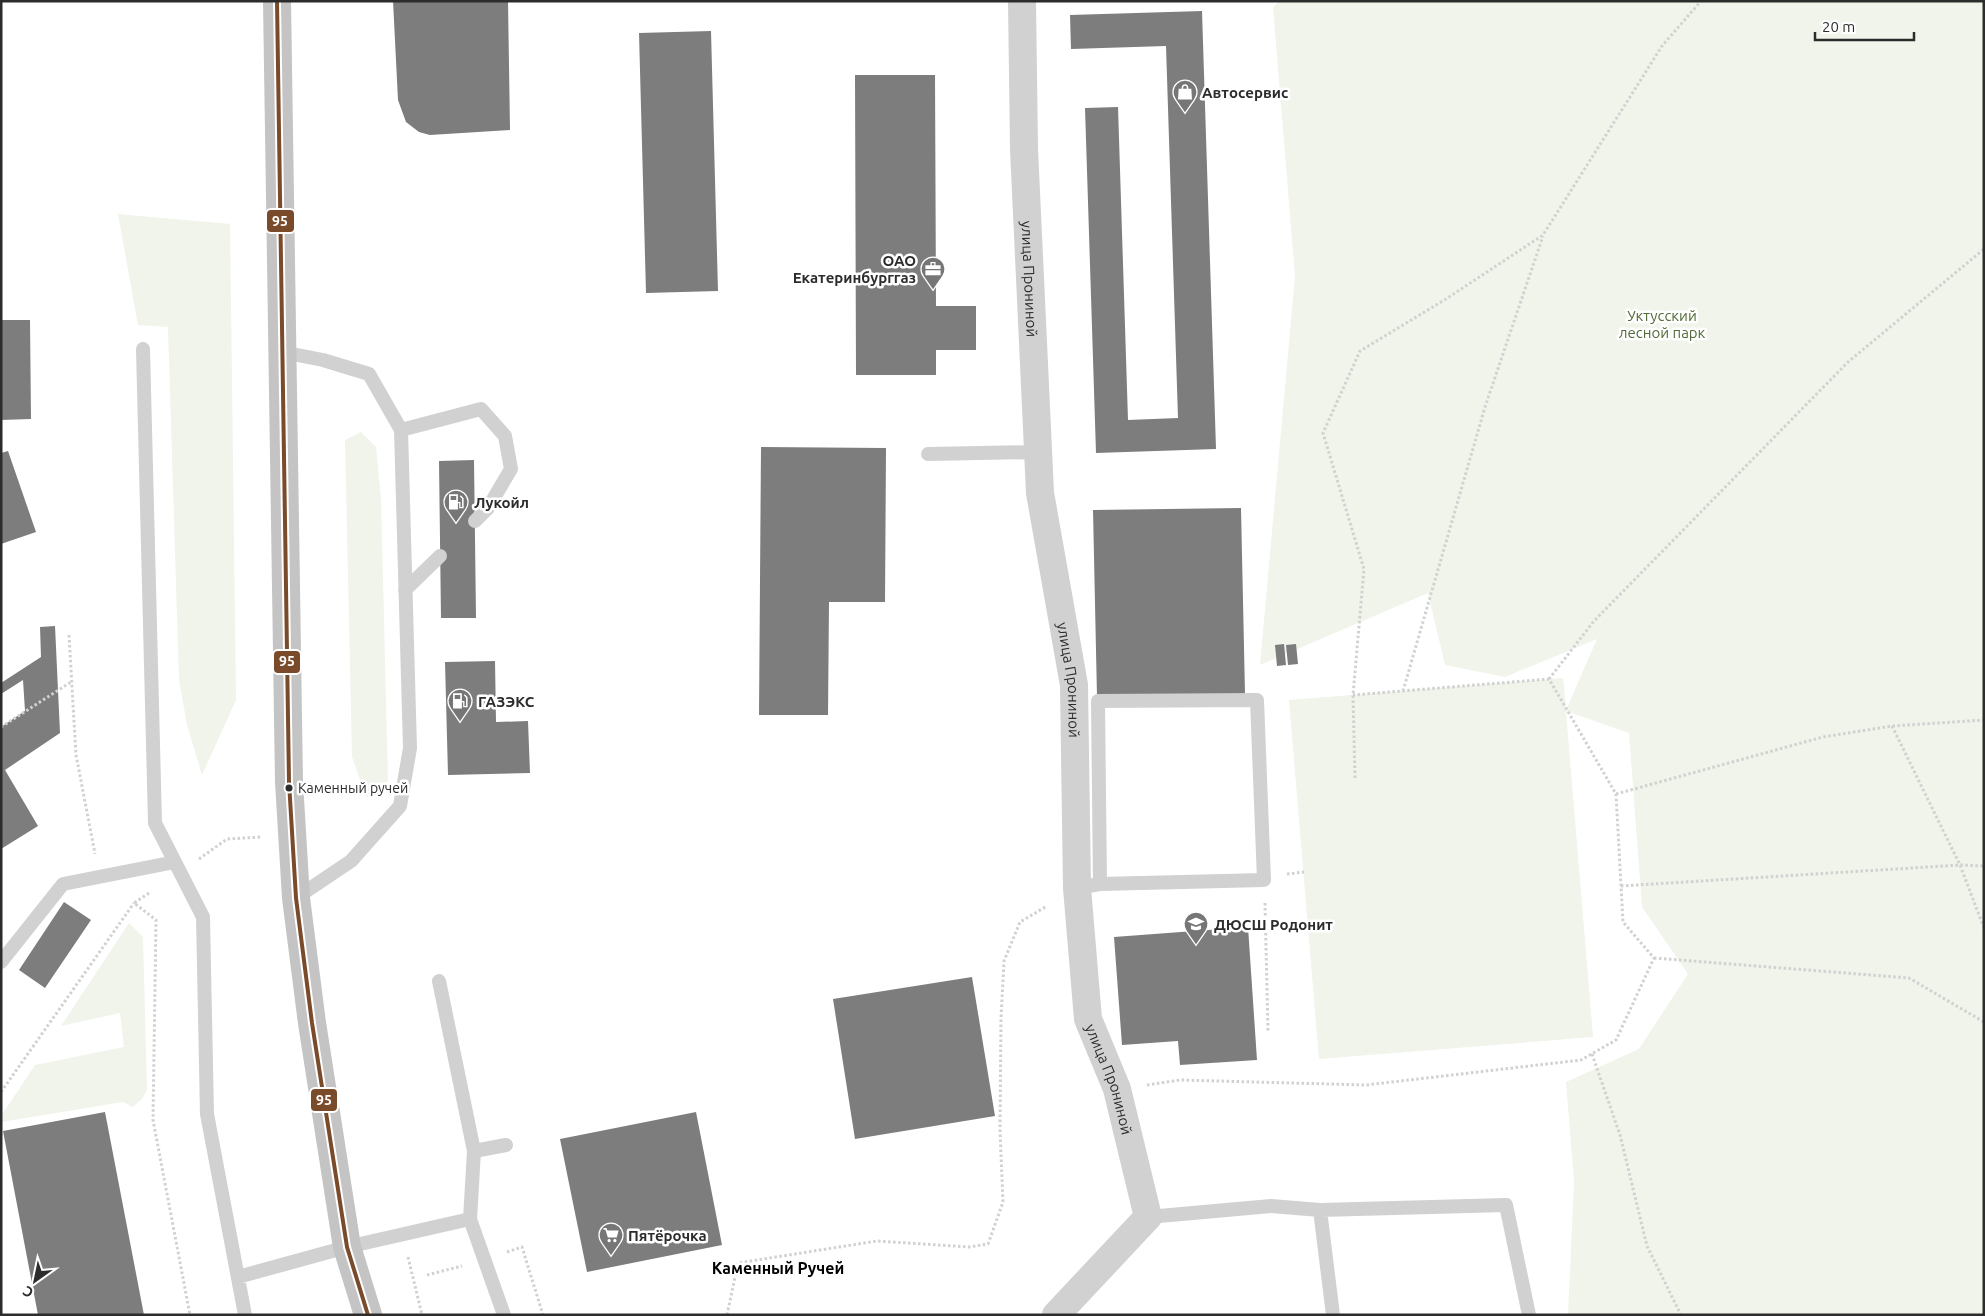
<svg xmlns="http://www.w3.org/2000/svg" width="1985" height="1316" viewBox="0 0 1985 1316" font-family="Ubuntu,sans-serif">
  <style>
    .green { fill: #f0f4ea }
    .building { fill: #7d7d7d }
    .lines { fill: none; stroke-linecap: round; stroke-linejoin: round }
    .path { stroke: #d1d1d1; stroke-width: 3; stroke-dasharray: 2.5 2.5; stroke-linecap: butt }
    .service { stroke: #d1d1d1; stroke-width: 14 }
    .minor { stroke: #d1d1d1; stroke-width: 28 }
    .primary { stroke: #c4c4c4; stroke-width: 28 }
    .bus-1-casing { stroke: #fff; stroke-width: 8 }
    .bus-1 { stroke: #7a4b2a; stroke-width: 4 }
    .bus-dot { fill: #2c2c2c; stroke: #fff; stroke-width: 2 }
    .labels { text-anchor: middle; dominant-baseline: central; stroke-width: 5; stroke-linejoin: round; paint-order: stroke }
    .bus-label { font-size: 14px; fill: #2c2c2c; stroke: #fff; text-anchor: start }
    .poi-label { font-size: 15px; font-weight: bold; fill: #2c2c2c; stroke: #fff; text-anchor: start }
    .street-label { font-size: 15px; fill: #2c2c2c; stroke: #fff }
    .park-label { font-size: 15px; fill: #526b36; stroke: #fff }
    .neighbourhood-label { font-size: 16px; font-weight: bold; fill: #000; stroke: #fff }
    .line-badge { stroke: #fff; stroke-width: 2 }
    .badge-label { font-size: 14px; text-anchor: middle; font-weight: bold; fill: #fff }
  </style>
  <rect width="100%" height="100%" fill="#fff"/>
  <path class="green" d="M1280,1H1984V1315H1568L1574,1182L1566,1082L1639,1049L1688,974L1642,907L1629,733L1566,711L1593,1037L1319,1059L1289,700L1563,678L1566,710L1597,639L1505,677L1445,665L1428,593L1260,665L1295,276L1273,7Z
    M118,214L230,224L236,700L202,775L187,725L179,680L168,327L138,325Z
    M361,432L376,447L381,499L388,781L366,797L352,757L345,440Z
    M129,923L143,937L147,1090L142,1099L133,1107L123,1102L1,1122V1116L35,1065L124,1047L120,1013L61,1026Z"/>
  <path class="building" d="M393,1H508L510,130L430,135L419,132L406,122L398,100Z
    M1202,11L1216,449L1096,453L1085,108L1118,107L1128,420L1178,418L1166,46L1071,49L1070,15Z
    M711,31L718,291L646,293L639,33Z
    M855,75H935L936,306H976V350H936V375H856Z
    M1,320H30L31,419L1,420Z
    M761,447L886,448L885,602H829L828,715H759Z
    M8,451L36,532L1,544V453Z
    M474,460L476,618H441L439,461Z
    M1241,508L1245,694L1097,697L1093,510Z
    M55,626L60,733L5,770L38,826L1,849V727L25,711L23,680L1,694V683L41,657L40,627Z
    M1284,644L1286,665L1277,666L1275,645Z
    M1296,644L1298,664L1288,665L1286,645Z
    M495,661L496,722L528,721L530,773L448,775L445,662Z
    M64,902L91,920L45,988L19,970Z
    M1248,927L1257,1060L1180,1065L1178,1041L1122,1045L1114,937Z
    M972,977L995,1116L855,1139L833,999Z
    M105,1112L144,1315H38L3,1131Z
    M696,1112L722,1245L587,1272L560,1139Z"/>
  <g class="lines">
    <path class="path" d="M69,635L76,755L95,854
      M1549,679L1594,621L1848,362L1984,249
      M1403,691L1485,407L1543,236
      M1892,726L1960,865L1984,928
      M1,727L71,682
      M1355,778L1353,695L1364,569L1323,433L1360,351L1446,299L1543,235L1662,46L1701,1
      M1616,794L1823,737L1892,726L1984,720
      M199,859L227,839L262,837
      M1287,874L1304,872
      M1621,886L1960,865L1984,866
      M149,893L134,903L156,920L153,1120L190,1315
      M1265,903L1268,1031
      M1654,958L1909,978L1984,1022
      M1592,1054L1620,1135L1647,1246L1681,1315
      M1147,1085L1180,1080L1366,1085L1581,1060L1616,1040L1654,958L1623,922L1616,794L1549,679L1353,695
      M1,1092L134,903
      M507,1252L522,1247L543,1315
      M408,1257L422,1315
      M427,1275L462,1266
      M727,1315L738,1263L877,1241L969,1247L988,1244L1003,1202L1000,1130L1001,1018L1004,961L1020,922L1047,906"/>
    <path class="service" d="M143,349L155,823L203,917L207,1114L245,1315
      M282,352L323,360L369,374L401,430L410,748L400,806L351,861L296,898
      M401,430L481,409L505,436L511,469L488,508L475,521
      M928,454L1038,452
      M405,590L440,556
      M1077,888L1100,884L1264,880L1257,700L1098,701L1100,884
      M1,962L63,884L175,862
      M439,981L474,1151L470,1219L504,1315
      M474,1151L506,1145
      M1320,1210L1506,1205L1529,1315
      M1148,1217L1271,1206L1320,1210L1333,1315
      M238,1277L347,1247L470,1219"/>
    <path class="minor" id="s1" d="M1022,1L1024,149L1040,493L1074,685L1077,888L1088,1019L1117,1089L1148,1217L1056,1315"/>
    <path class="primary" d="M277,1L289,782L296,898L312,1023L347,1247L368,1315"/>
    <defs>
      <path id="bus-1" d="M277,1L289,782L296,898L312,1023L347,1247L368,1315"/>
    </defs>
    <use href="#bus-1" class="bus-1-casing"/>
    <use href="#bus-1" class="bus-1"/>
  </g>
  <defs>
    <symbol id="shop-pin" viewBox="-11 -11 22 30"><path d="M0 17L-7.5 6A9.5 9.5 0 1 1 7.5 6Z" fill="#767676" stroke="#fff"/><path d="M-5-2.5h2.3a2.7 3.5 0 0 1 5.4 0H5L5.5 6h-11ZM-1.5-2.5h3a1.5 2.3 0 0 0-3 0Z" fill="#fff"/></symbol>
    <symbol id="office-pin" viewBox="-11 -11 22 30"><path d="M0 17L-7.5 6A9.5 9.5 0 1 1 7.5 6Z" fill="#767676" stroke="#fff"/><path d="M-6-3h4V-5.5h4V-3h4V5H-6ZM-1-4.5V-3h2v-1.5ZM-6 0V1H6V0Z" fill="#fff"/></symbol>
    <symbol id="fuel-pin" viewBox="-11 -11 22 30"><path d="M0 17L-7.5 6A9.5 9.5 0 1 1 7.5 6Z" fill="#767676" stroke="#fff"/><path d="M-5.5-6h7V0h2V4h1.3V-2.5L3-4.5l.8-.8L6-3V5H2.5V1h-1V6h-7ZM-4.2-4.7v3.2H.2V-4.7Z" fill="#fff"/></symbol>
    <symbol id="school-pin" viewBox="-11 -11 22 30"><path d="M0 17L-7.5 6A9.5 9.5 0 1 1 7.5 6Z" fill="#767676" stroke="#fff"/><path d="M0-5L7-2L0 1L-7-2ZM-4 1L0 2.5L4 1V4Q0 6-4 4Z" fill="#fff"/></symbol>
    <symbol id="supermarket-pin" viewBox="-11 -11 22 30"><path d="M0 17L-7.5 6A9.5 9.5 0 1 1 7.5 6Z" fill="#767676" stroke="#fff"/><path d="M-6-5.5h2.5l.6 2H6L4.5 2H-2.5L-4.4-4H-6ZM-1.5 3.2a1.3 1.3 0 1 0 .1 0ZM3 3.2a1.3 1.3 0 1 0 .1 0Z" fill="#fff"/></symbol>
  </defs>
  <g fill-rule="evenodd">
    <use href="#shop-pin" x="1171" y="78" width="28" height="38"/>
    <use href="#office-pin" x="919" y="255" width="28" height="38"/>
    <use href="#fuel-pin" x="442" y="488" width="28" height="38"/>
    <use href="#fuel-pin" x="446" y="687" width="28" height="38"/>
    <use href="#school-pin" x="1182" y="910" width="28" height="38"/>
    <use href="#supermarket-pin" x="597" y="1221" width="28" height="38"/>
  </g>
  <circle class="bus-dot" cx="289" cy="788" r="4.5"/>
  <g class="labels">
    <g class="bus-label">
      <text x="298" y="788">Каменный ручей</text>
    </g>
    <g class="poi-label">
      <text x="1202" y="92">Автосервис</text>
      <text x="916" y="260" text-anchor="end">ОАО<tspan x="916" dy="17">Екатеринбурггаз</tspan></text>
      <text x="474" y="502">Лукойл</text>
      <text x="478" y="701">ГАЗЭКС</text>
      <text x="1214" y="924">ДЮСШ Родонит</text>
      <text x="628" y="1235">Пятёрочка</text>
    </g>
    <g class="street-label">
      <text stroke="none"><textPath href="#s1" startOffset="278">улица Прониной</textPath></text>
      <text stroke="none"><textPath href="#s1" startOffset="682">улица Прониной</textPath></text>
      <text stroke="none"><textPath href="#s1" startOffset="1086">улица Прониной</textPath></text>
    </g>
    <g class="park-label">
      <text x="1662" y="315">Уктусский<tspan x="1662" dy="17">лесной парк</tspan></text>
    </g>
    <g class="neighbourhood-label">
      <text x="778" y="1268">Каменный Ручей</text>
    </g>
  </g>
  <g class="line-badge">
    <rect x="266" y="209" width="29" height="24" rx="5" fill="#7a4b2a"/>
    <rect x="273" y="650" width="28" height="24" rx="5" fill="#7a4b2a"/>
    <rect x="310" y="1088" width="28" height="24" rx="5" fill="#7a4b2a"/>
  </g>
  <g class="badge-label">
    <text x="280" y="226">95</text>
    <text x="287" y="666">95</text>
    <text x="324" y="1105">95</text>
  </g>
  <rect width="1985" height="1316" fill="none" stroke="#2c2c2c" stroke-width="5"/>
  <g transform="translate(35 1281) rotate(213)" stroke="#ffffff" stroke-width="4" paint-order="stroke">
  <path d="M0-4L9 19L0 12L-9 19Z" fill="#2c2c2c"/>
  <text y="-8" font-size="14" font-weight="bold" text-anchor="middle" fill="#2c2c2c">С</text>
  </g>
  <path d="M1815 32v8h99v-8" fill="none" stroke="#2c2c2c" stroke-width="2.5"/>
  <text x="1822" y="32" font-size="15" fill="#2c2c2c" stroke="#ffffff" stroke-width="4" paint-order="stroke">20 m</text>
</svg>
